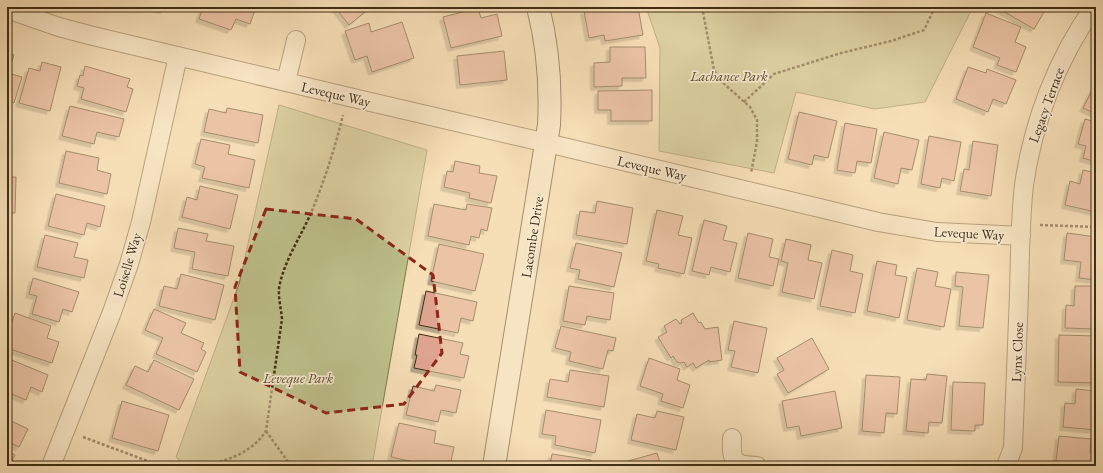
<svg xmlns="http://www.w3.org/2000/svg" width="1103" height="473" viewBox="0 0 1103 473" font-family="'EB Garamond',serif">
  <style>
    .green { fill: #bec18c; stroke: #7f7850 }
    .building { fill: #dea490; stroke: #402e14; filter: url(#shadow) }
    .lines { fill: none; stroke-linecap: round; stroke-linejoin: round }
    .street-casing { stroke: #6e5a3c; stroke-width: 20 }
    .secondary-casing { stroke: #402e14; stroke-width: 24 }
    .path { stroke: #402e14; stroke-width: 2.5; stroke-dasharray: 3 2; stroke-linecap: butt }
    .street { stroke: #f9ead0; stroke-width: 18 }
    .secondary { stroke: #f9ead0; stroke-width: 22 }
    .marked { fill: none; stroke: #8f2418; stroke-width: 3; stroke-dasharray: 8 5; stroke-linejoin: round }
    .labels { text-anchor: middle; dominant-baseline: central; stroke-width: 3.5; stroke-linejoin: round; paint-order: stroke }
    .park-label { font-size: 14px; font-style: italic; fill: #594b2c; stroke: #f9ead0 }
    .street-label { font-size: 14px; fill: #402e14; stroke: #f9ead0 }
  </style>
  <defs>
    <filter id="shadow"><feDropShadow dx="-3.5" dy="3.5" stdDeviation="0" flood-color="#0004"/></filter>
  </defs>
  <rect width="100%" height="100%" fill="#f6deb6"/>
  <filter id="stains"><feTurbulence type="fractalNoise" baseFrequency=".005" numOctaves="4"/><feColorMatrix values="0 0 0 0 .2 0 0 0 0 .09 0 0 0 0 .02 0 0 0 .5 -.17"/></filter>
  <radialGradient id="worn" r=".72"><stop offset=".6" stop-color="#630" stop-opacity="0"/><stop offset="1" stop-color="#630" stop-opacity=".3"/></radialGradient>
  <path class="green" d="M646,7H973L925,102L875,109L796,92L774,173L659,151L660,48Z
    M279,105L427,150L372,466H185L176,457L239,284Z"/>
  <path class="building" d="M150,7H165L164,10Z
    M203,7H256L250,24L236,19L231,30L199,19Z
    M335,7H371L349,25Z
    M609,7H638L643,35L605,41L604,35L589,38L584,11Z
    M996,7H1047L1034,29Z
    M478,8L481,18L497,14L502,36L451,48L443,17Z
    M986,13L1021,27L1015,42L1026,47L1016,72L997,65L1000,58L973,47Z
    M402,22L414,58L372,72L367,56L355,60L345,31L369,23L371,32Z
    M610,47H645L646,78H622V86L594,87V63L610,62Z
    M504,51L507,80L460,85L457,56Z
    M7,52L14,55L8,73L22,77L14,103L7,101Z
    M42,62L61,67L50,111L19,103L29,68L40,71Z
    M85,66L130,79L127,87L133,89L126,112L81,99L84,88L77,86L80,75L83,76Z
    M968,67L986,73L987,69L1016,80L1006,104L993,99L988,112L956,99Z
    M1094,87L1096,88V114L1083,108Z
    M652,90V121H611V110H598V91Z
    M70,106L124,119L119,137L97,132L94,144L62,136Z
    M227,108L263,115L258,143L204,132L209,109L226,113Z
    M799,112L837,121L828,158L814,155L812,165L788,159Z
    M1085,119L1096,122V162L1083,158L1086,146L1078,144Z
    M845,123L877,129L871,163L857,161L855,173L837,170Z
    M884,132L919,140L912,170L901,168L898,184L874,178Z
    M929,136L961,142L954,181L942,178L940,188L921,184Z
    M201,139L230,145L228,154L255,160L249,188L202,178L205,167L195,164Z
    M973,141L998,145L991,196L960,191L964,169L969,170Z
    M66,151L99,158L97,170L111,174L107,194L59,183Z
    M455,161L480,166L479,173L497,176L491,203L469,198L470,193L444,187L447,171L453,172Z
    M1083,170L1096,173V212L1065,205L1070,181L1080,184Z
    M7,177H16L15,213H7Z
    M200,186L238,195L230,229L182,217L187,197L197,200Z
    M56,194L105,206L100,227L87,223L84,235L48,226Z
    M597,201L633,208L627,244L576,235L580,211L595,213Z
    M434,204L466,210L467,204L492,208L487,231L481,229L479,238L471,236L469,245L428,236Z
    M657,210L683,216L678,235L692,238L684,274L658,268L659,264L646,261Z
    M704,220L727,226L723,240L737,243L730,272L711,267L709,275L692,271Z
    M178,228L208,234L206,241L234,246L228,276L192,269L195,252L174,248Z
    M748,233L773,239L769,257L779,259L773,286L738,278Z
    M1067,233L1096,237V280L1079,278L1081,262L1064,260Z
    M45,235L78,243L74,257L88,260L84,278L37,267Z
    M786,239L811,245L808,260L822,263L814,299L782,292L788,263L781,261Z
    M576,243L622,253L614,287L578,279L580,270L570,268Z
    M439,244L484,254L475,291L431,281Z
    M832,250L853,255L850,271L863,274L855,313L820,306Z
    M877,261L897,265L895,275L907,277L899,318L867,311Z
    M917,268L938,272L935,286L951,289L944,327L907,320Z
    M956,272L989,275L983,328L959,326L963,287L955,286Z
    M181,274L224,285L215,320L159,306L164,286L177,289Z
    M33,278L79,292L72,312L63,309L59,322L32,314L37,296L29,294Z
    M569,286L614,293L610,320L587,316L585,325L563,321Z
    M1075,286H1096V329L1065,328L1066,305L1074,306Z
    M426,291L477,302L473,321L461,318L458,333L419,325Z
    M154,309L186,323L181,333L204,343L201,349L206,352L197,372L156,354L163,338L145,330Z
    M15,313L51,326L47,338L59,342L52,363L7,348V336Z
    M693,313L699,323L701,322L705,329L718,327L722,360L709,362V360L696,368L693,363L687,367L684,362L681,363L677,362L673,356L671,358L658,337L667,332L664,326L676,319L680,324L682,323L681,320Z
    M734,321L767,328L758,373L731,367L735,351L728,350Z
    M561,326L616,338L613,351L608,350L603,369L569,361L571,352L555,348Z
    M419,334L463,343L460,354L469,356L464,378L414,368L417,355H415Z
    M1059,335L1096,336V383L1058,382Z
    M812,338L829,369L788,393L777,374L784,370L777,358Z
    M7,358L48,375L42,392L31,387L26,400L7,392Z
    M649,358L680,369L677,380L690,385L683,408L661,401L663,394L640,386Z
    M154,360L194,379L179,410L126,385L135,366L148,372Z
    M570,370L609,376L604,407L547,397L550,379L568,382Z
    M927,374L947,376L942,423L929,422L928,433L906,431L911,379L926,380Z
    M866,375L900,377L897,414L886,413L884,433L862,431Z
    M953,382L985,383L983,425H975V431L951,430Z
    M436,385L461,390L456,413L441,410L438,422L406,415L413,386L434,391Z
    M1076,389L1096,391V430L1063,427L1065,403L1075,404Z
    M835,391L842,428L801,436L799,426L787,428L782,401Z
    M122,401L169,415L158,451L112,438Z
    M546,410L601,420L595,453L555,445L556,436L542,434Z
    M657,411L684,417L676,450L631,440L637,414L655,418Z
    M7,419L28,429L19,447L7,441Z
    M399,423L436,431L434,443L454,447L450,466H432L391,457Z
    M1059,436L1091,439L1090,453H1096V466H1078V464L1056,461Z
    M7,451L15,455L9,466H7Z
    M657,453L661,466L675,462L677,466H630L628,461Z
    M552,454L591,460L590,466H550Z
    M89,463L98,466H88Z"/>
  <g class="lines">
    <defs>
      <path id="street" d="M7,9L59,27L89,35L349,97L547,143L878,222L937,232L1021,236
        M286,82L296,40
        M732,438C731,461 733,465 757,466
        M51,466L112,312L129,264L141,222L178,56
        M1006,466L1013,448C1015,397 1017,345 1019,294C1020,258 1020,221 1024,185C1033,122 1057,59 1094,7"/>
      <path id="secondary" d="M494,466L549,125C551,85 548,46 538,7"/>
    </defs>
    <use href="#street" class="street-casing"/>
    <use href="#secondary" class="secondary-casing"/>
    <path class="path" d="M702,7L714,70L721,81L750,107L757,120V142L751,173
      M744,102L774,74L841,53L891,41L924,30L935,7
      M1040,225L1096,227
      M266,431L291,466
      M83,437L161,466
      M200,466C225,462 252,453 266,431L282,319C281,307 277,294 280,283C286,258 301,236 311,213C324,182 335,148 343,115"/>
    <use href="#street" class="street"/>
    <use href="#secondary" class="secondary"/>
  </g>
  <path d="M0 0H1103V473H0ZM266,209L356,219L433,275L442,353L404,404L326,413L240,372L235,287Z" fill="#f6deb6" fill-opacity=".55" fill-rule="evenodd"/>
  <path class="marked" d="M266,209L356,219L433,275L442,353L404,404L326,413L240,372L235,287Z"/>
  <g class="labels">
    <g class="park-label">
      <text x="729" y="76">Lachance Park</text>
      <text x="298" y="378">Leveque Park</text>
    </g>
    <g class="street-label">
      <text transform="translate(336 94) rotate(13)">Leveque Way</text>
      <text transform="translate(1046 105) rotate(-70)">Legacy Terrace</text>
      <text transform="translate(652 168) rotate(13)">Leveque Way</text>
      <text transform="translate(969 233) rotate(3)">Leveque Way</text>
      <text transform="translate(532 237) rotate(-81)">Lacombe Drive</text>
      <text transform="translate(127 265) rotate(-73)">Loiselle Way</text>
      <text transform="translate(1017 352) rotate(-88)">Lynx Close</text>
    </g>
  </g>
  <rect width="1103" height="473" fill="none" stroke="#f6deb6" stroke-width="24"/>
  <rect x="8" y="8" width="1087" height="457" fill="none" stroke="#402e14" stroke-width="2"/>
  <rect x="12" y="12" width="1079" height="449" fill="none" stroke="#402e14"/>
  <rect width="100%" height="100%" filter="url(#stains)"/>
  <rect width="100%" height="100%" fill="url(#worn)"/>
</svg>
